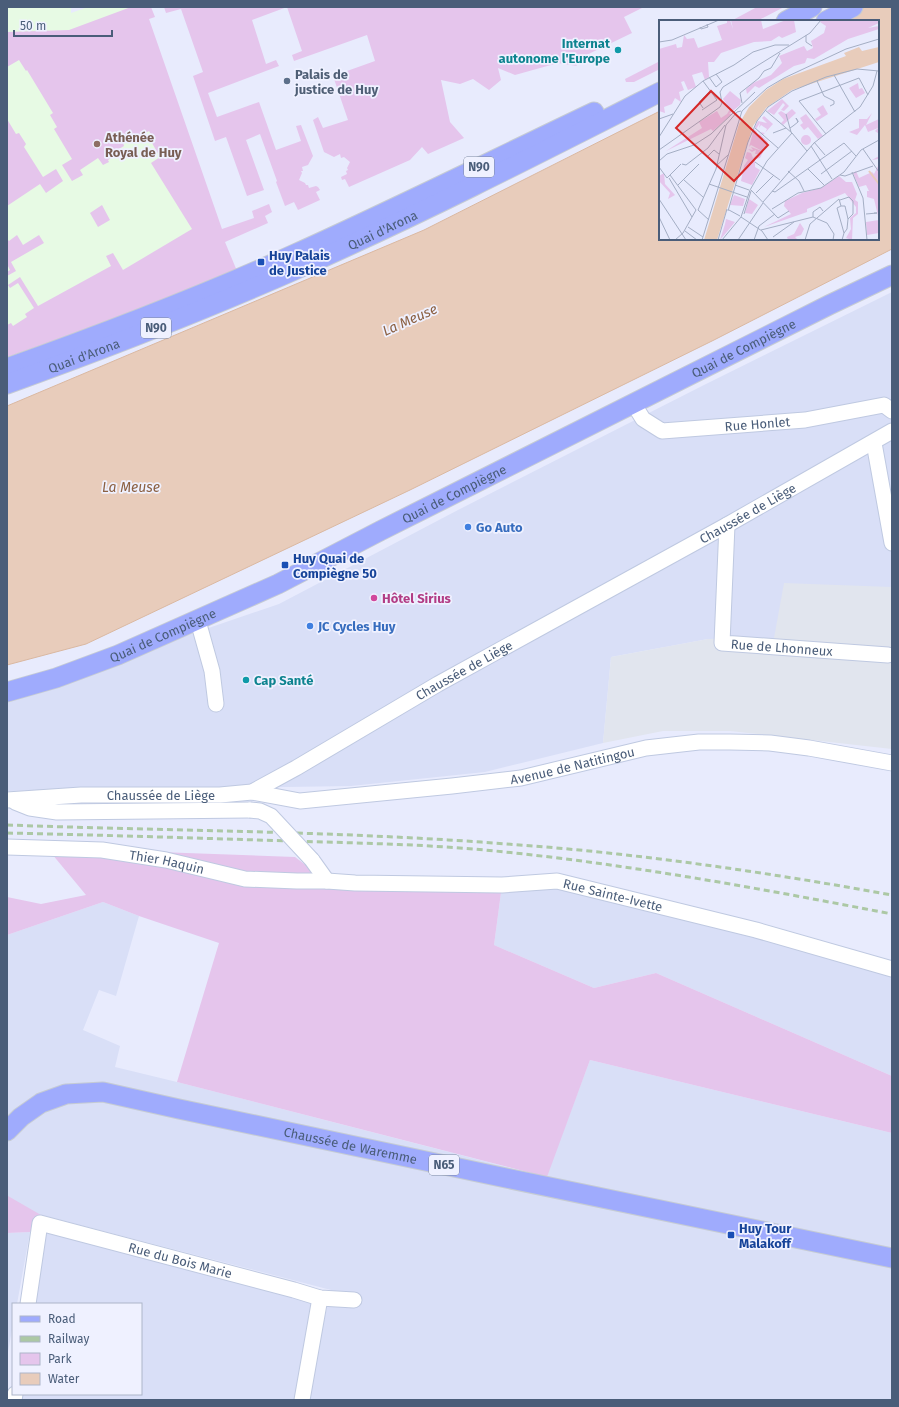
<svg xmlns="http://www.w3.org/2000/svg" width="899" height="1407" viewBox="0 0 899 1407" font-family="'Fira Sans',sans-serif">
  <style>
    .residential { fill: #d9dff7 }
    .industrial { fill: #e1e5ee }
    .education { fill: #e7fae4 }
    .green { fill: #e5c5ec }
    .water { fill: #e8ccbb; stroke: #dab8a1 }
    .lines { fill: none; stroke-linecap: round; stroke-linejoin: round }
    .minor-casing { stroke: #bfc9e1; stroke-width: 17 }
    .major-casing { stroke: #c5cbd4; stroke-width: 21 }
    .minor { stroke: #fff; stroke-width: 15 }
    .major { stroke: #9fabfd; stroke-width: 19 }
    .rail { stroke: #acc8a5; stroke-width: 3; stroke-dasharray: 6 4; stroke-linecap: butt }
    .minor-bridge-casing { stroke: #bfc9e1; stroke-width: 17; stroke-linecap: butt }
    .minor-bridge { stroke: #fff; stroke-width: 15 }
    .culture-dot { fill: #0f9aa8; stroke: #eff1ff; stroke-width: 1.5 }
    .service-dot { fill: #5c6f8a; stroke: #eff1ff; stroke-width: 1.5 }
    .education-dot { fill: #8d6e63; stroke: #eff1ff; stroke-width: 1.5 }
    .transit-dot { fill: #1a4fb4; stroke: #eff1ff; stroke-width: 1.5 }
    .shop-dot { fill: #3f7fe0; stroke: #eff1ff; stroke-width: 1.5 }
    .hotel-dot { fill: #d1479c; stroke: #eff1ff; stroke-width: 1.5 }
    .labels { text-anchor: middle; dominant-baseline: central; stroke-width: 3.5; stroke-linejoin: round; paint-order: stroke }
    .shield { fill: #eff1ff; stroke: #7c89a1; stroke-width: 1 }
    .shield-label { font-size: 12px; font-weight: bold; fill: #4a5d79 }
    .culture-label { font-size: 13px; font-weight: bold; fill: #0d838f; stroke: #eff1ff; text-anchor: end }
    .service-label { font-size: 13px; font-weight: bold; fill: #4e5e75; stroke: #eff1ff; text-anchor: start }
    .education-label { font-size: 13px; font-weight: bold; fill: #785e54; stroke: #eff1ff; text-anchor: start }
    .street-label { font-size: 13px; fill: #4a5d79; stroke: #eff1ff }
    .transit-label { font-size: 13px; font-weight: bold; fill: #164399; stroke: #eff1ff; text-anchor: start }
    .shop-label { font-size: 13px; font-weight: bold; fill: #366cbe; stroke: #eff1ff; text-anchor: start }
    .hotel-label { font-size: 13px; font-weight: bold; fill: #b23c85; stroke: #eff1ff; text-anchor: start }
    .water-label { font-size: 14px; font-style: italic; fill: #8c6143; stroke: #eff1ff }
    .inset-river { fill: none; stroke: #e8ccbb; stroke-width: 2 }
    .inset-road { fill: none; stroke: #a4aec4; stroke-width: 1 }
    .view { fill: #d62828; fill-opacity: 0.15; stroke: #d62828; stroke-width: 2 }
    .inset-edge { fill: none; stroke: #4a5d79; stroke-width: 2 }
  </style>
  <rect width="100%" height="100%" fill="#e8ebfd"/>
  <path class="residential" d="M892,292V590L891,587L774,638L708,639L611,657L603,743L485,772L351,786L7,791V697L279,604L458,510L704,385Z
    M552,882L892,974V1076L656,973L594,988L494,945L502,885Z
    M103,902L139,916L116,996L99,990L83,1030L120,1046L115,1067L177,1082L546,1177L590,1060L892,1133V1400H306L331,1290L41,1215L7,1221V935Z
    M40,1223L320,1298L298,1400H14L15,1394H141V1304H28Z
    M30,1232L17,1304H13V1325L7,1357V1233Z"/>
  <path class="industrial" d="M784,583L891,587L892,749L730,731H663L603,743L611,657L708,639L774,638Z"/>
  <path class="education" d="M7,7H71V13L88,7H138L231,266L7,357Z"/>
  <path class="green" d="M131,7H151L155,17L149,19L222,229L254,218L252,211L269,204L272,212L265,216L268,223L225,242L237,271L225,281L7,357V325L11,323L13,326L27,317L25,314L34,308L18,283L10,288L8,285L20,277L38,306L111,266L106,256L113,253L123,270L192,229L151,163L160,157L152,143L155,141L149,131L134,140L131,137L123,143L124,146L112,153L114,156L108,160L109,162L103,165L98,158L80,170L83,175L72,181L62,165L72,159L54,129L57,127L50,115L53,113L27,70L26,71L19,60L7,67V32L69,30Z
    M164,7H644L624,17L632,33L574,61L577,66L558,63L515,75L498,68L501,80L489,90L473,79L460,84L441,80L450,122L464,138L428,154L422,147L410,160L349,187L345,179L342,180L341,177L347,174L346,171L348,170L347,168L350,162L344,157L341,158L340,154L334,157L324,152L313,120L318,117L323,128L348,120L333,76L375,61L367,35L294,61L292,55L302,51L287,7L252,20L266,64L276,60L279,66L208,93L217,117L259,102L276,150L301,141L296,126L301,125L313,156L308,165L302,167L303,171H301L302,173L299,180L305,183L306,185H308L309,188L316,186L318,187L320,190L316,192L320,200L298,210L294,202L285,206L276,182L277,181L260,134L246,140L264,190L247,196L226,137L215,141L193,76L203,72L181,9L166,13Z
    M757,7H784L757,21H731Z
    M660,61V69L634,82H626L625,79Z
    M7,119L16,134L19,133L26,144L24,147L43,177L56,169L63,181L46,193L40,184L7,206Z
    M102,205L110,220L98,227L90,213Z
    M17,235L23,245L39,235L44,243L11,262L16,271L7,276V272L10,270L7,264V239L9,241Z
    M47,848L295,857L327,881L502,885L494,945L594,988L656,973L892,1076V1133L590,1060L547,1177L177,1082L219,943L139,916L103,902L7,935V897L41,904L86,895Z
    M8,1196L41,1215L30,1232L7,1233Z"/>
  <path class="water" d="M865,7H892V249L714,340L410,490L86,644L7,665V406L424,230L660,111V239H878V21H838Z"/>
  <g class="lines">
    <defs>
      <g id="minor">
        <path id="s1" d="M633,403L643,419L662,431L805,420L884,405L892,411"/>
        <path d="M874,443L892,543"/>
        <path id="s2" d="M727,525L722,643L888,655"/>
        <path d="M198,621L212,671L216,704"/>
        <path id="s3" d="M252,792L300,801L452,786L521,778L646,748L699,742H730L770,743L809,748L892,763"/>
        <path id="s4" d="M7,800L81,795H220L252,792L296,768L438,684L727,525L892,431"/>
        <path d="M15,802L30,808L57,812L250,810"/>
        <path id="s5" d="M7,847L102,850L166,860L245,879L297,881H327L355,883L502,885L557,881L756,930L892,969"/>
        <path d="M312,860L327,881"/>
        <path id="s6" d="M28,1304L40,1223L294,1290L320,1298L354,1300"/>
        <path d="M14,1400L15,1394"/>
        <path d="M302,1400L320,1298"/>
      </g>
      <g id="major">
        <path d="M786,21L812,7"/>
        <path d="M826,21L853,7"/>
        <path d="M7,368C105,333 202,296 297,253C397,208 495,159 594,112"/>
        <path id="s7" d="M7,384C107,348 207,309 304,266C425,212 542,152 660,92"/>
        <path id="s8" d="M7,692L56,678L118,655L278,584L380,531L829,305L892,275"/>
        <path id="s9" d="M7,1131L21,1117L41,1103L66,1094L103,1092L179,1109L506,1178L892,1258"/>
      </g>
    </defs>
    <use href="#minor" class="minor-casing"/>
    <use href="#major" class="major-casing"/>
    <use href="#minor" class="minor"/>
    <use href="#major" class="major"/>
    <path class="rail" d="M7,825C174,831 341,831 507,844C636,853 765,872 892,895
      M7,833C101,835 195,838 289,841C354,843 420,844 485,850C622,863 757,888 892,914"/>
    <defs>
      <path id="minor-bridge" d="M250,810L260,811L271,816L312,860"/>
    </defs>
    <use href="#minor-bridge" class="minor-bridge-casing"/>
    <use href="#minor-bridge" class="minor-bridge"/>
  </g>
  <g class="culture-dot">
    <circle cx="618" cy="50" r="4"/>
    <circle cx="246" cy="680" r="4"/>
  </g>
  <circle class="service-dot" cx="287" cy="81" r="4"/>
  <circle class="education-dot" cx="97" cy="144" r="4"/>
  <g class="transit-dot">
    <rect x="257" y="258" width="8" height="8" rx="2"/>
    <rect x="281" y="561" width="8" height="8" rx="2"/>
    <rect x="727" y="1231" width="8" height="8" rx="2"/>
  </g>
  <g class="shop-dot">
    <circle cx="468" cy="527" r="4"/>
    <circle cx="310" cy="626" r="4"/>
  </g>
  <circle class="hotel-dot" cx="374" cy="598" r="4"/>
  <g class="labels">
    <g class="shield">
      <rect x="464" y="157" width="30" height="20" rx="3"/>
      <rect x="141" y="318" width="30" height="20" rx="3"/>
      <rect x="429" y="1155" width="30" height="20" rx="3"/>
    </g>
    <g class="shield-label">
      <text x="479" y="167">N90</text>
      <text x="156" y="328">N90</text>
      <text x="444" y="1165">N65</text>
    </g>
    <g class="culture-label">
      <text x="610" y="43">Internat<tspan x="610" dy="15">autonome l'Europe</tspan></text>
      <text x="254" y="680" text-anchor="start">Cap Santé</text>
    </g>
    <g class="service-label">
      <text x="295" y="74">Palais de<tspan x="295" dy="15">justice de Huy</tspan></text>
    </g>
    <g class="education-label">
      <text x="105" y="137">Athénée<tspan x="105" dy="15">Royal de Huy</tspan></text>
    </g>
    <g class="street-label">
      <text stroke="none"><textPath href="#s7" startOffset="406">Quai d'Arona</textPath></text>
      <text stroke="none"><textPath href="#s8" startOffset="814">Quai de Compiègne</textPath></text>
      <text stroke="none"><textPath href="#s7" startOffset="82">Quai d'Arona</textPath></text>
      <text stroke="none"><textPath href="#s1" startOffset="137">Rue Honlet</textPath></text>
      <text stroke="none"><textPath href="#s8" startOffset="490">Quai de Compiègne</textPath></text>
      <text stroke="none"><textPath href="#s4" startOffset="814">Chaussée de Liège</textPath></text>
      <text stroke="none"><textPath href="#s8" startOffset="166">Quai de Compiègne</textPath></text>
      <text stroke="none"><textPath href="#s2" startOffset="178">Rue de Lhonneux</textPath></text>
      <text stroke="none"><textPath href="#s4" startOffset="490">Chaussée de Liège</textPath></text>
      <text stroke="none"><textPath href="#s3" startOffset="324">Avenue de Natitingou</textPath></text>
      <text stroke="none"><textPath href="#s4" startOffset="154">Chaussée de Liège</textPath></text>
      <text stroke="none"><textPath href="#s5" startOffset="161">Thier Haquin</textPath></text>
      <text stroke="none"><textPath href="#s5" startOffset="611">Rue Sainte-Ivette</textPath></text>
      <text stroke="none"><textPath href="#s9" startOffset="361">Chaussée de Waremme</textPath></text>
      <text stroke="none"><textPath href="#s6" startOffset="227">Rue du Bois Marie</textPath></text>
    </g>
    <g class="transit-label">
      <text x="269" y="255">Huy Palais<tspan x="269" dy="15">de Justice</tspan></text>
      <text x="293" y="558">Huy Quai de<tspan x="293" dy="15">Compiègne 50</tspan></text>
      <text x="739" y="1228">Huy Tour<tspan x="739" dy="15">Malakoff</tspan></text>
    </g>
    <g class="shop-label">
      <text x="476" y="527">Go Auto</text>
      <text x="318" y="626">JC Cycles Huy</text>
    </g>
    <g class="hotel-label">
      <text x="382" y="598">Hôtel Sirius</text>
    </g>
    <g class="water-label">
      <text transform="translate(410 320) rotate(-24)">La Meuse</text>
      <text x="131" y="487">La Meuse</text>
    </g>
  </g>
  <g transform="translate(659 20)">
    <rect width="220" height="220" fill="#e8ebfd"/>
    <path d="M68,0H71L74,9L72,0H102L104,9L127,0H135L137,12L123,18L120,16L112,21L95,22L62,33L55,42H49L50,57L46,60L43,52L33,55L37,67L29,70L25,61L22,62L25,70L20,72L22,82L16,78L13,84L5,87L6,93L0,91V29L17,24L18,28L23,27L25,15L28,19L35,18L39,28L63,20L58,6L68,3ZM163,0H220V3L209,8L220,6V9L189,19L155,39L148,38L146,43L135,46L100,68L96,66L88,74L87,69L94,63L112,55L123,43L120,36L145,26L148,31L154,28L152,21L165,13L167,6L161,2ZM199,63L200,69L203,68L206,73L197,78L190,68ZM71,71L82,80L81,85L70,94H73L54,111L52,109L7,131L43,108L40,102L58,91L62,98L68,94L71,89L64,79ZM123,79L130,86L125,91L122,90L126,85L124,83L115,95L108,91ZM164,85L169,94L158,101L156,99L162,95L158,89ZM133,89L137,93L124,105L122,103L125,100L119,93L122,91L127,94ZM213,93L207,105L220,99V114L216,111L219,108L209,112L206,105L198,115L190,112L200,108V99H208ZM147,94L164,116L159,119L149,107L145,110L141,105L144,103L141,98ZM105,96L114,104L104,115L101,112L106,113L108,109L102,105L100,108L101,103L97,109L96,107L99,101L108,103L103,98ZM95,109L98,112L96,114L101,115L99,112L109,122L101,138L96,139V147L101,150L93,165L82,161L85,146L89,140L86,138L88,132L92,133L94,138L99,134H96L97,130L93,132L89,129L94,130L92,127L103,131L92,125L90,127ZM142 120a5 5 0 1 1 10 0a5 5 0 1 1-10 0ZM220,136V213L208,215L207,202L220,200L215,179L208,177V171H210L207,165L200,167L194,153L197,151L200,158L213,152L215,154L220,144L219,139L213,140ZM5,153L6,164L16,175L9,179L11,173L0,161V156ZM180,156L187,162H193L198,174L196,180L199,182V194L194,198L193,220L187,218L192,209L191,198L197,193V187L186,173L148,189V192L105,207L132,194L125,186L126,181L143,173L162,168ZM75,175L86,179L84,186L71,185ZM90,179L99,185L93,194L86,193ZM67,199L76,202L61,220L66,204ZM141,203L145,209L142,215L136,217L138,219L129,220L128,217L135,214Z" fill="#e5c5ec"/>
    <path d="M200,27L203,31L220,27V42L133,70L107,88L94,106L58,220H45L80,104L90,87L107,70L124,59L187,36L185,33Z" fill="#e8ccbb"/>
    <path class="inset-river" d="M210,151L220,164"/>
    <path class="inset-road" d="M41,7L42,9L49,7L48,4M147,15V22L153,26M0,22L13,20L60,0M175,55L196,92M50,57L57,67L63,62L57,54M158,61L165,76L175,81V84L171,86M83,83L81,73L100,58L105,51L112,48L121,33M44,88L40,82L51,71M43,90L58,80L44,61M106,90L133,113L148,131M127,94L132,112M0,99L14,94M96,108L119,128M131,108L134,106L139,102V101L137,98L139,102M114,113L127,108M167,114L140,81L200,58L209,75M0,117L26,76L44,61L75,45L94,32L116,25H130M155,122L166,135M152,126L173,159M204,129L220,152M0,130L61,87L63,83L61,72L64,67L151,13L162,0M49,136L55,130L60,134M0,141L8,134L35,125L52,114L96,72M96,142L121,160M23,144L27,145L49,128L66,105M57,146L69,135M0,147L8,158L11,155M149,149L165,165M129,151L140,161L145,171M193,152L204,178L208,220M162,154L193,131M11,155L37,190M11,155L22,144M181,155L186,156L214,146M10,158L33,197M25,160L44,177M50,164L88,177M19,165L40,144M76,165L90,170M91,170L108,141L133,113M92,170L119,198L130,191M113,171L116,172L185,123L197,136M97,173L115,155M0,179L27,220M181,180L190,177L194,181V194L189,199M104,182L155,123L201,87L214,66L218,51M182,186H186L189,199L188,209L185,213M113,189L139,173L162,168L185,152L202,130L220,120M39,190L57,149L67,105L78,92L82,91M39,190L50,200M70,190L81,196M69,191L89,122L98,101L109,87L133,71L167,57L198,49L220,51M85,194L92,171M207,194L218,193H215M0,197L11,220M82,197L103,211L109,220M82,197L91,170M154,197V192L161,187L164,191M29,207L44,217M102,210L154,197L168,203L175,214L174,220M26,211L38,220M114,217L135,202M16,220L24,213L37,190M43,220L83,91L108,68L125,58L187,29L220,19M59,220L68,189M63,220L82,197M79,220L104,183M95,220L100,206L116,194M146,220L151,204L180,179L182,186L178,188L185,213L183,220"/>
    <path class="view" d="M52,71L109,125L75,161L17,108Z"/>
    <rect width="220" height="220" class="inset-edge"/>
  </g>
  <rect width="899" height="1407" fill="none" stroke="#4a5d79" stroke-width="16"/>
  <rect x="12" y="1303" width="130" height="92" fill="#eff1ff" stroke="#adb6c9"/>
  <rect x="20" y="1316" width="20" height="6" fill="#9fabfd" stroke="#adb6c9"/>
  <text x="48" y="1323" font-size="12" fill="#4a5d79">Road</text>
  <rect x="20" y="1336" width="20" height="6" fill="#acc8a5" stroke="#adb6c9"/>
  <text x="48" y="1343" font-size="12" fill="#4a5d79">Railway</text>
  <rect x="20" y="1353" width="20" height="12" fill="#e5c5ec" stroke="#adb6c9"/>
  <text x="48" y="1363" font-size="12" fill="#4a5d79">Park</text>
  <rect x="20" y="1373" width="20" height="12" fill="#e8ccbb" stroke="#adb6c9"/>
  <text x="48" y="1383" font-size="12" fill="#4a5d79">Water</text>
  <path d="M14 30v6h98v-6" fill="none" stroke="#4a5d79" stroke-width="2"/>
  <text x="20" y="30" font-size="12" fill="#4a5d79" stroke="#eff1ff" stroke-width="3" paint-order="stroke">50 m</text>
</svg>
